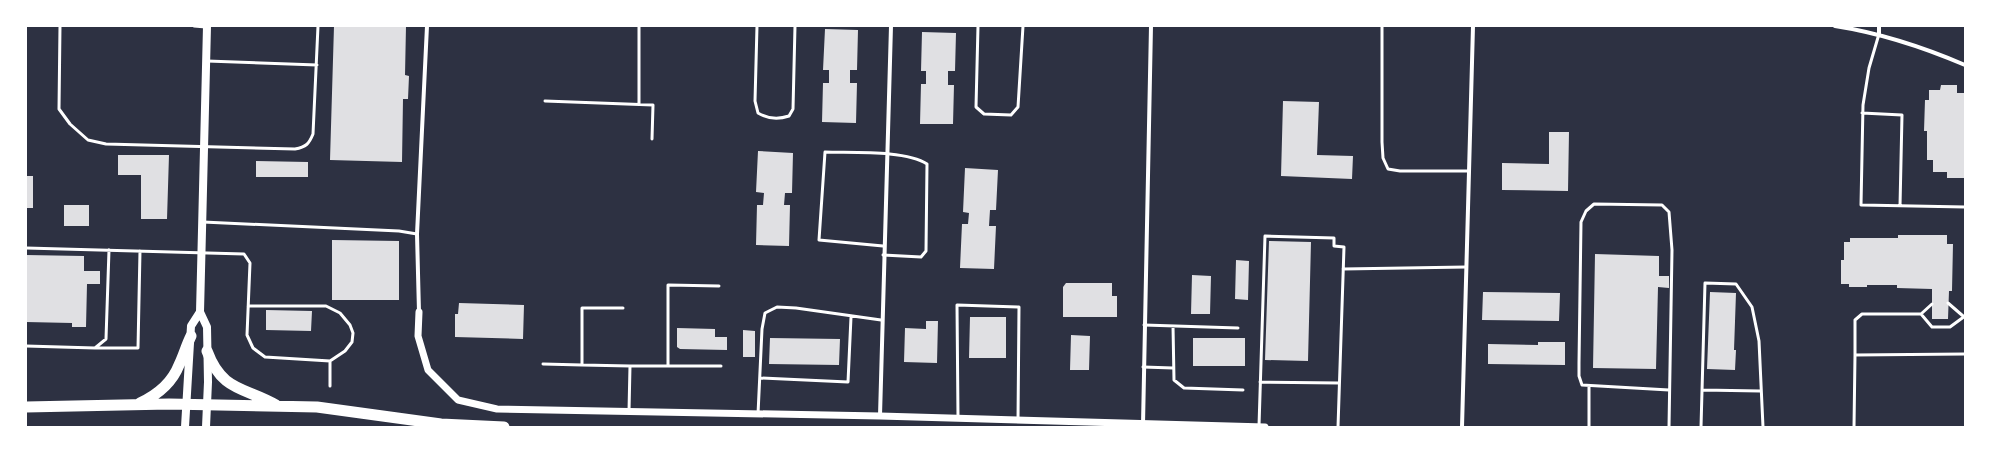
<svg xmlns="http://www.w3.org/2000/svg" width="1991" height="453" viewBox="0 0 1991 453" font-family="'Sofia Sans Condensed',sans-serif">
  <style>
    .building { fill: #e0e0e3 }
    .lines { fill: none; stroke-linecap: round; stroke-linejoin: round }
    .service { stroke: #fff; stroke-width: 3 }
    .minor { stroke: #fff; stroke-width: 4 }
    .tertiary { stroke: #fff; stroke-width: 7 }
    .secondary { stroke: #fff; stroke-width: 8 }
    .motorway { stroke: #fff; stroke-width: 11 }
  </style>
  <rect width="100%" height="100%" fill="#2d3142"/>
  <path class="building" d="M334,26H406L405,75L409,76L408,99H403L402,162L330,160Z
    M825,29L858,30L857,70H850V83H857L856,123L822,122L823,83H829V70H823Z
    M922,32L956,33L955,71H948V85H954L953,124H920L921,84H926V71H921Z
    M1941,85H1957V93H1965V178H1947V172H1933V160H1927V131H1924L1925,100H1929V90H1940Z
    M1283,101L1319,102L1317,155L1353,156L1352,179L1281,176Z
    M1549,132H1569L1568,191L1502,190V163L1549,164Z
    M758,151L793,153L792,193H785L784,205H790L789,246L756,245L757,205H763L764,193L756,192Z
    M118,155H169L167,219H141V175H118Z
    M256,161L308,162V177H256Z
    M965,168L998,170L996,210H990L989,226H996L994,269L960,268L962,224H968L969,213L963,212Z
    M26,176H33V208H26Z
    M64,205H89V226H64Z
    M1898,235H1947V244H1953L1952,291H1949L1948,319H1932V289L1897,288V285H1867V287H1849V284H1841V260H1844V242H1850V238H1898Z
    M332,240L399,241V300H332Z
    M1269,241L1311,242L1308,361L1265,360Z
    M1595,254L1659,256V276H1669V288L1658,287L1656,369L1593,368Z
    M26,255L84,256V271H100V284H87L86,327H72V323L26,322Z
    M1236,260L1249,261L1248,300L1235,299Z
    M1192,275L1211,276L1210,314H1191Z
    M1066,283H1112V296H1117V317H1063V287Z
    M1483,292L1560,293L1559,321L1482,320Z
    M1710,292L1736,293L1734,350H1736L1735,370L1707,369Z
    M459,303L524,305L523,339L455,337V314H458Z
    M266,310L312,311L311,331L266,330Z
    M970,317H1006V358H969Z
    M926,321H938L937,363L904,362L905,328L926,329Z
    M677,328L715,329V337H727V350L680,349L677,347Z
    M743,330L755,331V357H743Z
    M1071,335L1090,336L1089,370H1070Z
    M770,338L840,339L839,365L769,364Z
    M1193,338H1245V366H1193Z
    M1538,342H1565V365L1488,364V344L1538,345Z"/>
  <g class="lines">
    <path class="service" d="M60,26L59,109L70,124L88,140L106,144L295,149C306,147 309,144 313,134L318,26
      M194,26L206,27
      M757,26L755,101L758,113C768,119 777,120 789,116L793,109L795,26
      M978,26L976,107L984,114L1011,115L1018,107L1023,26
      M1382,26V142L1383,158L1388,169L1400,171H1468
      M1879,34L1869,68L1863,105L1861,205L1965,207
      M207,61L317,65
      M545,101L653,105L652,139
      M639,104V26
      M1862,113L1902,115L1900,206
      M203,222L399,231L417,234
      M26,248L244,254L250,263L247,335L253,348L265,357L330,361V386
      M883,255L921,257L926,251L927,164C906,150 852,153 825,152L819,240L883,246
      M1343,269L1466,267
      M1948,303L1963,316
      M248,306H326L340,313L350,325L353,333L352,342L345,351L330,361
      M623,308H582V365L630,366
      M1921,314L1932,304
      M1144,325L1238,328
      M1173,326L1174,380L1184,388L1243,390
      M26,346L95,348L106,339L109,250
      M95,348H138L140,251
      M1855,355V320L1862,314H1921L1932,327H1950L1965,316
      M543,364L582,365
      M668,366H721
      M1143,367L1173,368
      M760,378L848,382L851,317
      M1260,382L1339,383
      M1589,387V427
      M1702,390L1760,391
      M629,411L630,366H668V285L719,286
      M758,414L762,329L765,313L777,307L796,308L881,320
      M958,417L957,305L1019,307L1018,420
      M1259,426L1265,236L1334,238V246L1344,247L1338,427
      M1669,427L1672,250L1669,212L1662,205L1594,204L1586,211L1581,222L1579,363V376L1582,385L1669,390
      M1701,427L1705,283L1736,284L1752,307L1759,341L1763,427
      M1854,427L1855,355L1965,354"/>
    <path class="minor" d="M1835,26C1880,33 1923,47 1965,65
      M1879,34V26
      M419,312L417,234L427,26
      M880,416L891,26
      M1143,425L1151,26
      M1462,427L1473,26"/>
    <path class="tertiary" d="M419,312L418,336L428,370L458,400L497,409L880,416L1265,427"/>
    <path class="secondary" d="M185,427L191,326L200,312
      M206,427L208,382L207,327L200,312L207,26"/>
    <path class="motorway" d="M207,351C222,392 245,387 276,405
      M140,403C157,395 172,383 179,365C184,355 186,346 191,336
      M26,407L169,404L317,407L441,424L504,427"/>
  </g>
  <rect width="1991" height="453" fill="none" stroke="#ffffff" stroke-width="54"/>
</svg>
